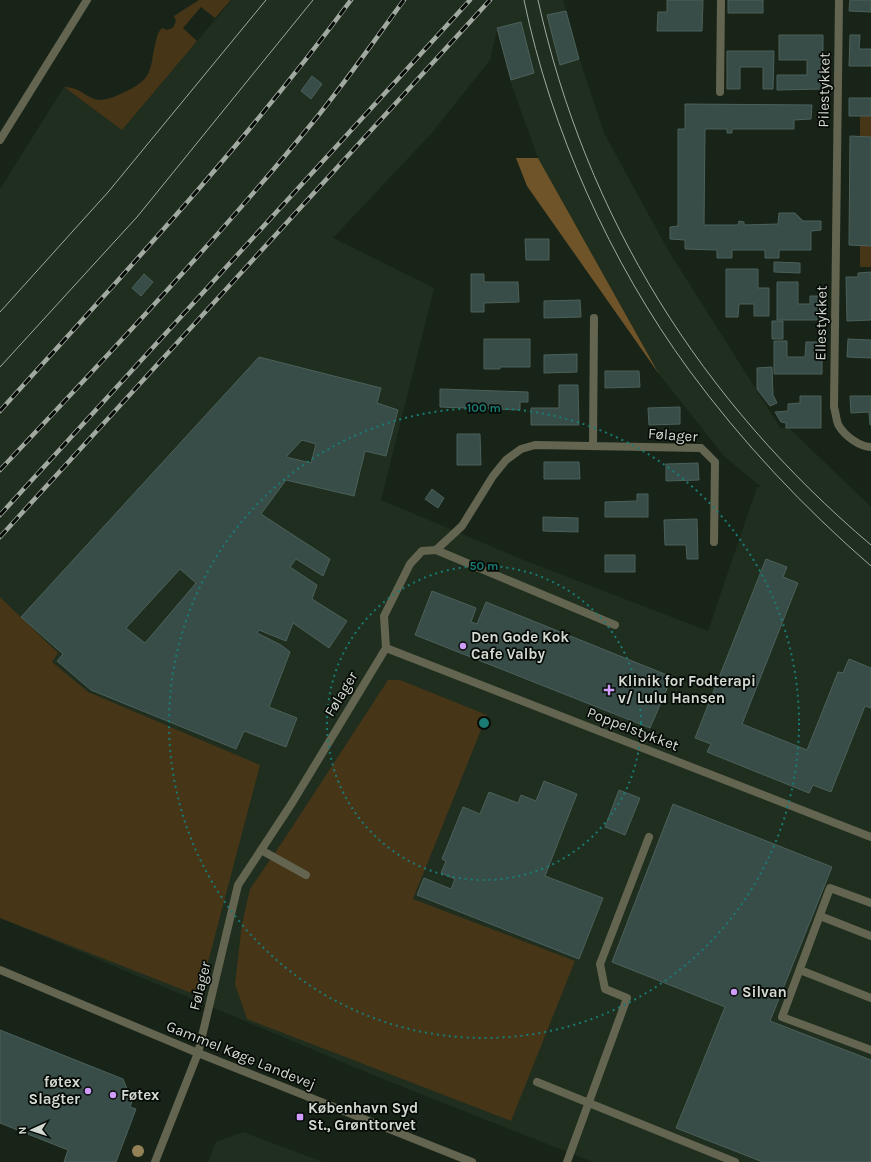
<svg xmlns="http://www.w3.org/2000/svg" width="871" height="1162" viewBox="0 0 871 1162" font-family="Karla,sans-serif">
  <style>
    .built { fill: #1f2e1e; fill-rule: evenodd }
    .green { fill: #473518 }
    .forest { fill: #6f5429 }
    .building { fill: #394d48; stroke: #4c615b; fill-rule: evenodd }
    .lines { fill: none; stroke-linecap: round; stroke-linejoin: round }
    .service { stroke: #646550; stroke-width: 8 }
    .minor { stroke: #646550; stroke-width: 8 }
    .tertiary { stroke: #646550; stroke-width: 8 }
    .tram { stroke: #a1a9a0; stroke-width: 1 }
    .rail-casing { stroke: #a1a9a0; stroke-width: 4.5 }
    .rail { stroke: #070b07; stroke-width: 3; stroke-dasharray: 9; stroke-linecap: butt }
    .tree { fill: #958156 }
    .ring { fill: none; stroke: #197b73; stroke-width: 2; stroke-dasharray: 2 4 }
    .poi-dot { fill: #d19dfd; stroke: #070b07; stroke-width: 1.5 }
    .labels { text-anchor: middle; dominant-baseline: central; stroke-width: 3.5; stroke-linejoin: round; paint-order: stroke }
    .street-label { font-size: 15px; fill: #d3dad2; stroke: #070b07 }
    .poi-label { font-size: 15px; font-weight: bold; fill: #d3dad2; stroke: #070b07; text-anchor: start }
    .centre { fill: #197b73; stroke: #070b07; stroke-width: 2 }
    .ring-label { font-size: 12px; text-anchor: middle; font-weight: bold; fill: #197b73; stroke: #070b07; stroke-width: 3.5; stroke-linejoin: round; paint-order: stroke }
  </style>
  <rect width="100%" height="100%" fill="#192418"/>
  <path class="built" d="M232,0H563L581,64L604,133L668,250L781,429L787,426L871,507V1162H593L378,1077L0,918V189L64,87L122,129ZM497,29L511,83L538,158L659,374L724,456L761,487H757L708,631L526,561L381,500L434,288L333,238L431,134L490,60Z
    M243,1132L323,1162H208L216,1142Z"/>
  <path class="green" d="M199,0H231L215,18L201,7L183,28L197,41L122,130L64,87C82,87 87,100 101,100C111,99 118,95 127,91C155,77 149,68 156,41C157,36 158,32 162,28L167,30L173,28L176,21L174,16Z
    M860,107H871V267H860Z
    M0,597L58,653L52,662L88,692L260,765L199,996L0,918Z
    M388,680H400L487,715L413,899L575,961L511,1121L247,1019L235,984L242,924L250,889L285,838Z"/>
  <path class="forest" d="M516,158H538L659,374L527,186Z"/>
  <path class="building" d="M667,0H703L702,31H657L658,12H667Z
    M728,0H763V13H728Z
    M850,0H871V12L849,11Z
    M566,11L579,59L560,65L547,15Z
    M521,22L534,73L511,80L497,28Z
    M779,35H823V89L777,90V75H807V60H779Z
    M850,35H860L859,49H871V66H849Z
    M727,51H774L773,89H763V67H740V89H727Z
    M312,76L322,84L311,99L301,91Z
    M849,98H871V116H849Z
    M685,104L812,105L811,119L794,120V129H732V133H727V129H705L704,225H738L739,221L744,222V225L778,224L779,213H795L803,221H821V230L811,231V250H779V258H765V250H732V258H717V250L685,249V240L670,239V227L678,226V129H685Z
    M850,136L871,137V246L849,245Z
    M525,239H549V260H526Z
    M774,262L800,263V273L774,272Z
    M726,269H758V288H769V316H754V304H739L738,317H726Z
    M871,272V320L847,321L846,277H858V273Z
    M144,274L153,282L141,296L132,288Z
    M471,274H484V282H518L519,302L484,303V312H471Z
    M777,282H798V304H810V296H822V320H777Z
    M580,300L581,317L544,318V301Z
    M772,321H783V339H772Z
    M484,339H530V367H500V369H484Z
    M848,339L871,340V358L847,357Z
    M774,341H787V357H805L806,342H822V374H774Z
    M577,354V372L544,373V355Z
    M259,357L381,388L377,403L398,410L386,456L365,451L354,496L286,480L261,514L330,559L323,576L296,559L290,567L317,585L312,599L347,621L329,648L293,623L286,641L259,630L257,633L281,645L290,652L269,707L297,718L286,747L244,731L236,749L91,690L57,661L63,654L21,617ZM302,440L316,444L311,463L286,457ZM180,569L196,583L145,643L126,628Z
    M772,367L773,395L777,403L770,406L757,389V368Z
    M605,371H639L640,387L605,388Z
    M559,385H578L579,425H531V408H559Z
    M440,389L528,392V402H520V410L440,407Z
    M800,396H821V428H786V423L781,422L775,412L788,411V404L800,403Z
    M850,396H871V425H870L869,412L851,413Z
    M680,407V424L649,425L648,408Z
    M457,434H480L481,465H457Z
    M544,462H579L580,479H544Z
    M698,463L699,480L666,481V464Z
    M432,489L444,498L438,508L425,499Z
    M637,494H648V517H605V502L637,501Z
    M543,517L578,518V532L543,531Z
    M697,519L698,559H687L686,545H665L664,520Z
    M605,555H635V572H605Z
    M766,559L787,567L783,577L798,583L742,724L807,750L838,672L843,673L849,659L871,668V708L865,706L831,792L813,785L809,793L707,752L711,744L695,738Z
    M432,591L476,608L471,622L477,624L486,602L672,677L650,728L415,635Z
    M544,781L577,794L545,876L603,898L579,959L417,895L424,878L451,889L455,879L441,873L446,861L442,859L463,807L480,814L489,792L518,803L521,795L536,801Z
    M619,790L640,798L625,835L605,827Z
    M673,804L832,867L770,1021L871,1060V1162H763L676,1128L725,1007L612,962Z
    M0,1030L123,1079L132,1101L130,1107L136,1109L116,1162H64L68,1150L0,1123Z"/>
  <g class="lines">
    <path class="service" d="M0,140L87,0
      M436,550L615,625
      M261,850L306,875
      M871,903L830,888L782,1017L871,1050
      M820,916L871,936
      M800,970L871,998
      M537,1082L735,1162
      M567,1162L627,998L605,989L600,964L649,837"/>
    <path class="minor" d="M839,0L834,407C836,413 836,421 839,426C845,436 860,447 871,447
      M720,92L721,0
      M593,445L594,318
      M386,648L871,837
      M155,1162L198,1053L238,885L292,803L386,648L384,616L410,564L422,551L436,550L462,526L493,476L506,460L521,449L535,445L701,448L715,462L714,542"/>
    <path class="tertiary" d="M0,970L198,1053L472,1162"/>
    <path class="tram" d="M524,0C551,130 610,262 689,370C742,442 803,507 871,566
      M538,0C586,218 701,401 871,545
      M0,312L109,191L266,0
      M0,367L137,217L313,0"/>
    <defs>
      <path id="rail" d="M0,411C121,277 244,145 351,0
        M0,470C107,356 214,243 313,122C345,83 374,41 404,0
        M0,515L470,0
        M0,537L490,0"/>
    </defs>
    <use href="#rail" class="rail-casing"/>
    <use href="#rail" class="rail"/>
  </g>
  <circle class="tree" cx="138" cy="1151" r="6"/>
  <g class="ring">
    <circle cx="484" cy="723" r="157"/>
    <circle cx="484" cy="723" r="315"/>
  </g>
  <g class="poi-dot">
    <circle cx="463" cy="646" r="4"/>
    <path d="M607 684h4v4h4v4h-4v4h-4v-4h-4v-4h4z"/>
    <circle cx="734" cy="992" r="4"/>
    <circle cx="88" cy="1091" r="4"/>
    <circle cx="113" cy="1095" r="4"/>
    <rect x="296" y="1113" width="8" height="8" rx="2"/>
  </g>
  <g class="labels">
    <g class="street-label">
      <text transform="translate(824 90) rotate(-89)">Pilestykket</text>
      <text transform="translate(821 323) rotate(-89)">Ellestykket</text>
      <text transform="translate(673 435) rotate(4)">Følager</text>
      <text transform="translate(341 694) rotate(-59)">Følager</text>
      <text transform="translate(633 729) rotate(21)">Poppelstykket</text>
      <text transform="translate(200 986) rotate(-76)">Følager</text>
      <text transform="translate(241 1055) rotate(22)">Gammel Køge Landevej</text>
    </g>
    <g class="poi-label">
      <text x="471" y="637">Den Gode Kok<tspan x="471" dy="17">Cafe Valby</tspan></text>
      <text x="618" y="681">Klinik for Fodterapi<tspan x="618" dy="17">v/ Lulu Hansen</tspan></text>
      <text x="742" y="992">Silvan</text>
      <text x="80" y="1082" text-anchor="end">føtex<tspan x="80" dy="17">Slagter</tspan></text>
      <text x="121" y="1095">Føtex</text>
      <text x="308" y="1108">København Syd<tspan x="308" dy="17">St., Grønttorvet</tspan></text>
    </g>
  </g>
  <circle cx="484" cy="723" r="6" class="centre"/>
  <g class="ring-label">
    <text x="484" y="412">100 m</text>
    <text x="484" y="570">50 m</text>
  </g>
  <g transform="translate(32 1130) rotate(267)" stroke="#070b07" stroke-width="3" paint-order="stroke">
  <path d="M0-3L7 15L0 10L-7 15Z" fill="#d3dad2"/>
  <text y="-6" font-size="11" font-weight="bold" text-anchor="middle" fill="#d3dad2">N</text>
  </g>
</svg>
